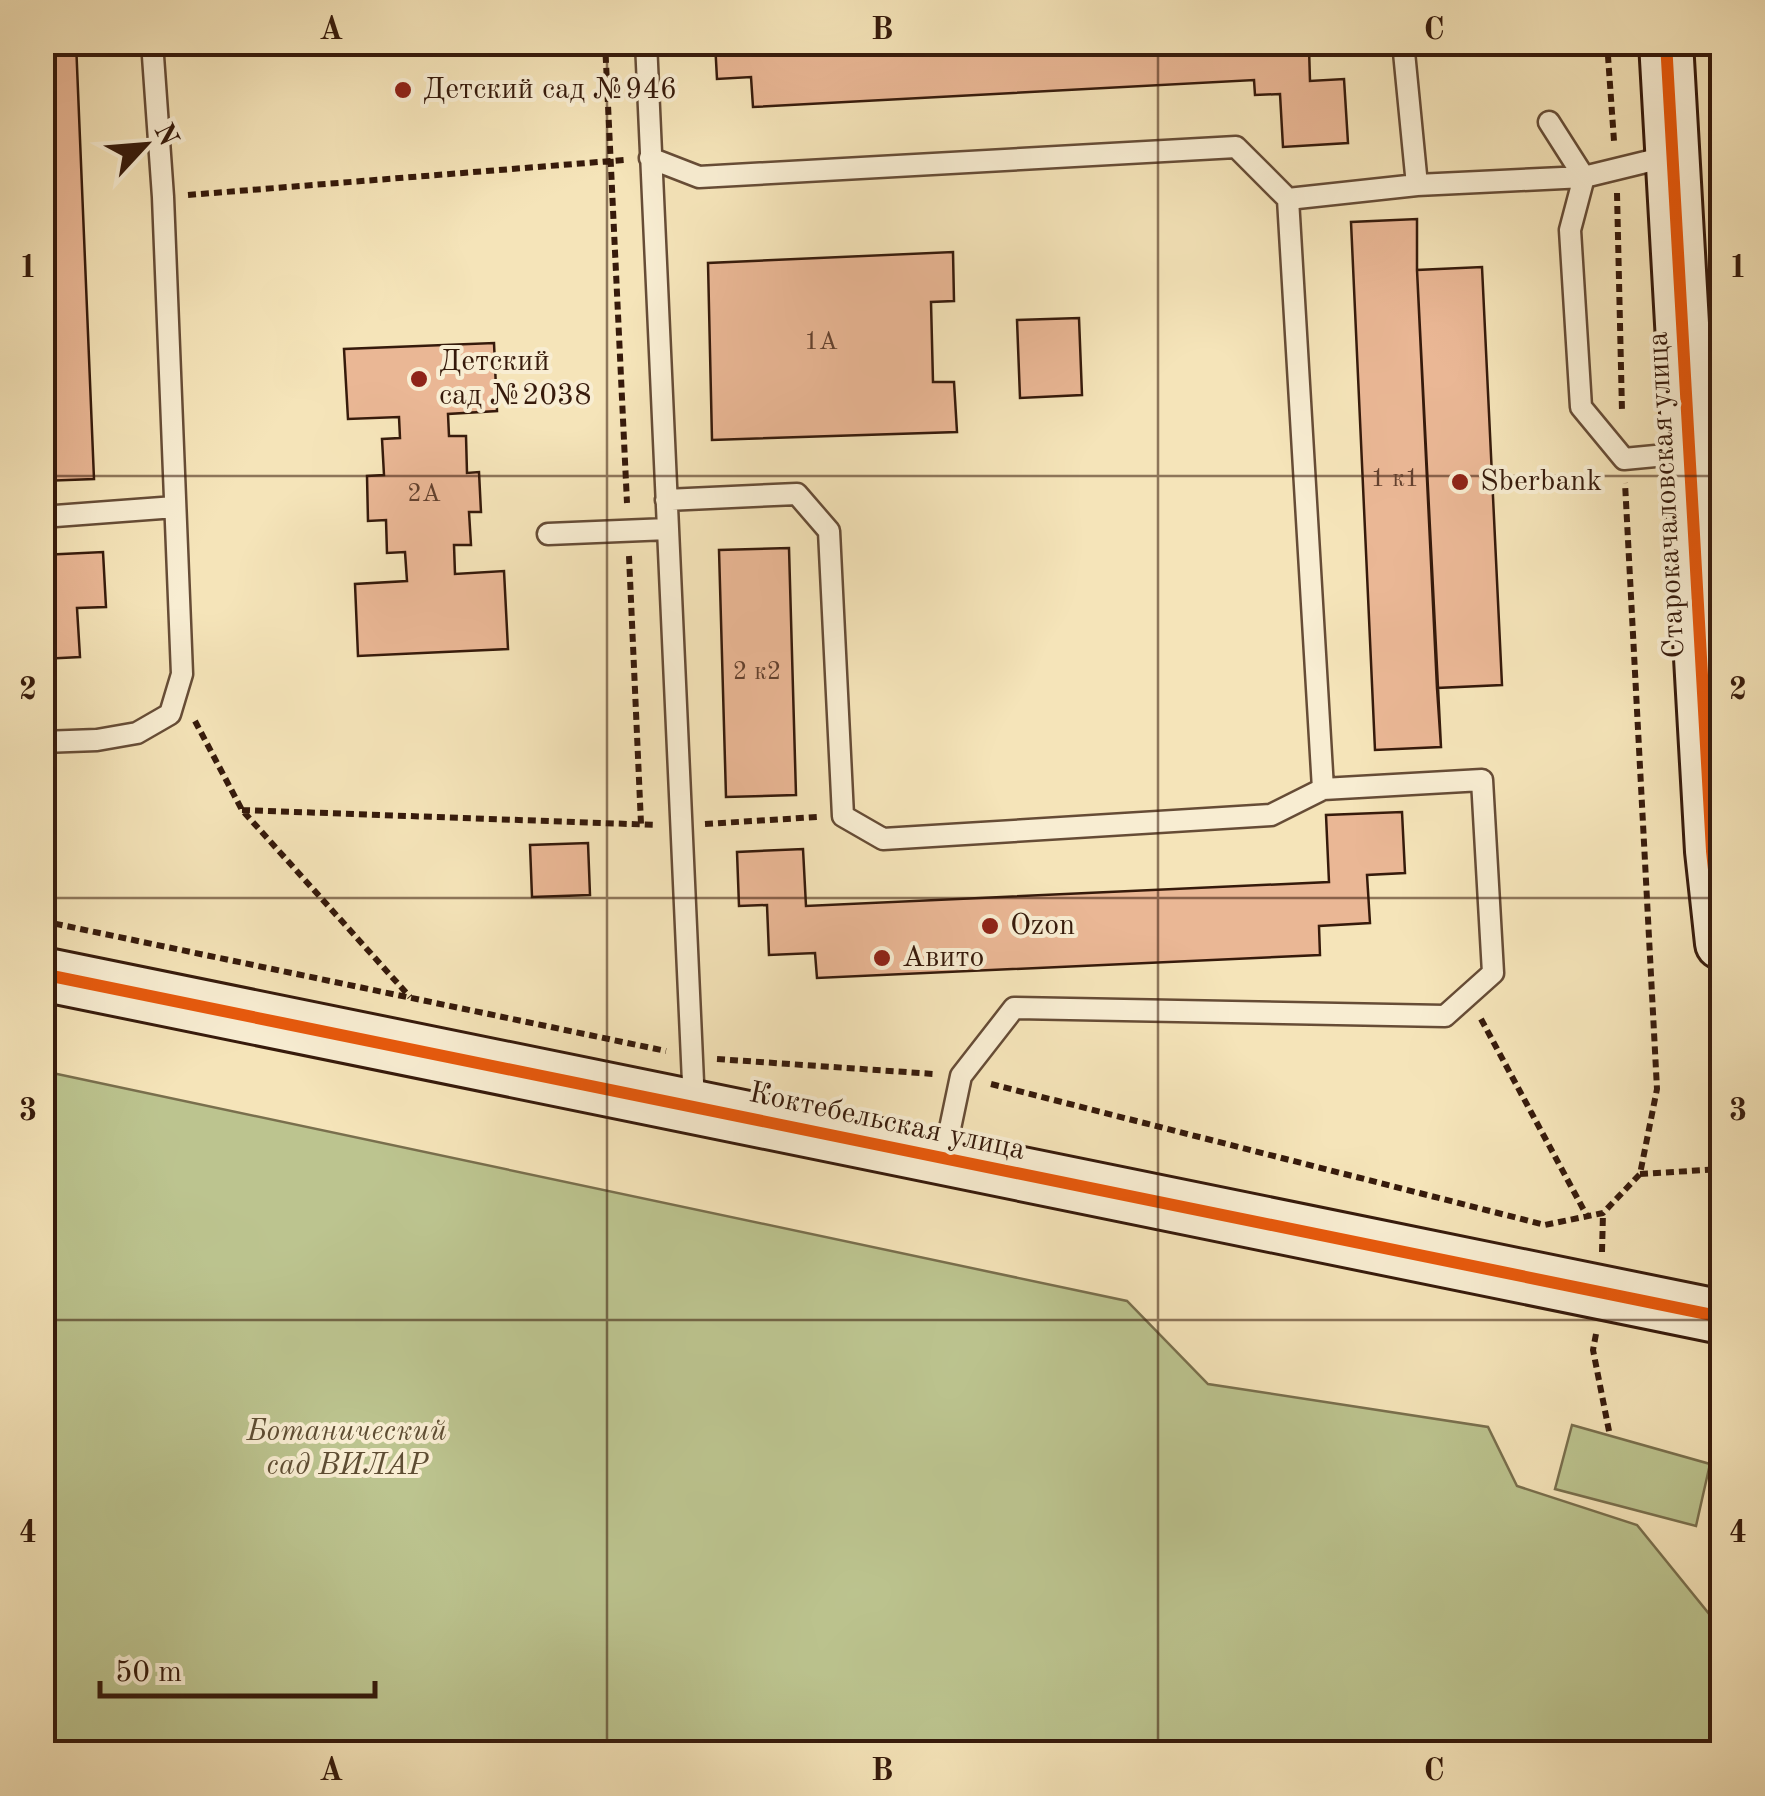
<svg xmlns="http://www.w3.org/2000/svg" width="1765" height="1796" viewBox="0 0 1765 1796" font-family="'Old Standard TT',serif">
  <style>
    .green { fill: #bcc48f; stroke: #796f4d; stroke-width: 2.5 }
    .building { fill: #eab795; stroke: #361a0b; stroke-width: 2.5 }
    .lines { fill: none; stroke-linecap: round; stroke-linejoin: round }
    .lane-casing { stroke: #664c36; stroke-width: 25 }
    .secondary-casing { stroke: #361a0b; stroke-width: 58 }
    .path { stroke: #361a0b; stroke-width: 6; stroke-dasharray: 8 5; stroke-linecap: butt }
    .lane { stroke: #f8edd2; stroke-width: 20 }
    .secondary { stroke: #f8edd2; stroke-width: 52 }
    .cycleway-casing { stroke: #f8edd2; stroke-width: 19 }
    .cycleway { stroke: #e8590c; stroke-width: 12 }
    .grid { fill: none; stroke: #361a0b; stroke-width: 2.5; stroke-opacity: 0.55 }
    .poi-dot { fill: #8f2418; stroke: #f8edd2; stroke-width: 4 }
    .labels { text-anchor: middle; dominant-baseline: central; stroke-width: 8; stroke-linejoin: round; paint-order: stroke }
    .number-label { font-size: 25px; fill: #63412e }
    .poi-label { font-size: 30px; fill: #361a0b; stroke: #f8edd2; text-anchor: start }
    .street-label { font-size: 30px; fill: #361a0b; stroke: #f8edd2 }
    .park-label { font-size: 30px; font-style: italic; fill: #5e4d33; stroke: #f8edd2 }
    .neatline { fill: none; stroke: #361a0b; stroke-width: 4 }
    .grid-label { font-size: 32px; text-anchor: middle; font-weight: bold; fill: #361a0b }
  </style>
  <rect width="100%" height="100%" fill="#f5e4b9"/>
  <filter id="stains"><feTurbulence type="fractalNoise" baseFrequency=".002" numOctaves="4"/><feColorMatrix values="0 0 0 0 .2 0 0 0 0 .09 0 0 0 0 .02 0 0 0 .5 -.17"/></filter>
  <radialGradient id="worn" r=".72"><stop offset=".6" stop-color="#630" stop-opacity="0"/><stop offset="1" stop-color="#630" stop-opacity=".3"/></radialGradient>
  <path class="green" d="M43,1071L1127,1301L1208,1384L1488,1427L1517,1486L1637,1525L1714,1620L1722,1638V1753H43Z
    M1572,1425L1710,1464L1696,1526L1555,1489Z"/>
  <path class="building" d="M42,42H76L94,479L42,481Z
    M715,42H1275L1276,50L1309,48L1310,81L1344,79L1348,143L1283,147L1280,94L1255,95L1254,80L753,107L751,77L717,79Z
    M1417,219V270L1441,747L1375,750L1351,222Z
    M1417,219V270L1482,267L1502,685L1437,688L1441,747L1375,750L1351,222Z
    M953,252L954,301L931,302L933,382H954L957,432L712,440L708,263Z
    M1482,267L1502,685L1437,688L1417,270Z
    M1079,318L1082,395L1020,398L1017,320Z
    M494,343L497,411L448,414L449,436H466L467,473L479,472L481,512H469L471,545H454L455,574L504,571L508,649L358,656L355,584L407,581L405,552L387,553L386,520L368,521L367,476L384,475L382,439L400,438L399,417L348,419L344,349Z
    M789,548L796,795L726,797L719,550Z
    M103,552L106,607L77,608L80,657L42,659V555Z
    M1402,812L1405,873L1367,875L1370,923L1319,926L1320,955L817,978L815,953L769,955L767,905L739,906L737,852L803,849L806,906L1329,882L1326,815Z
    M588,843L590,895L532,897L530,845Z"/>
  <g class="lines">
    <defs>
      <path id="lane" d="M646,42L694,1104
        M1403,42L1417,185
        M1549,122L1584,177L1570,230L1581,407L1624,459L1687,453
        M650,158L699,177L1236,147L1288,199L1417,185L1584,177L1670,156
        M1288,199L1323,789
        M666,500L797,494L829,531L843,816L883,839L1271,815L1323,789L1482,780L1493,973L1445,1016L1014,1008L961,1076L944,1157
        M42,517L175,507
        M548,534L668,529
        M42,742L97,740L137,733L170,714L182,674L163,197L152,42"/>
      <path id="secondary" d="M1666,42L1712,851L1722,943
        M42,974L1722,1317"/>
    </defs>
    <use href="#lane" class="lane-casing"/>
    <use href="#secondary" class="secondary-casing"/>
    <path class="path" d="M605,42L627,503
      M1607,42L1614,141
      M1617,193L1622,411
      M188,195L624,160
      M629,556L641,824
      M195,721L242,810L410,997
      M242,810L657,825
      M705,824L817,817
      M42,921L666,1051
      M1481,1019L1587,1216
      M717,1059L934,1074
      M991,1084L1545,1225L1603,1213L1640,1174L1657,1089L1625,483
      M1640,1174L1722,1169
      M1602,1252L1603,1213
      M1596,1334L1593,1350L1610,1436"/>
    <use href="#lane" class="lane"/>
    <use href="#secondary" class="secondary"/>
    <defs>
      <path id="cycleway" d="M1666,42L1712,851L1722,943
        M42,974L1722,1317"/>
    </defs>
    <use href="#cycleway" class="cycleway-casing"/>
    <use href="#cycleway" class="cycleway"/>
  </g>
  <path class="grid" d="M607,42V1754M1158,42V1754M42,476H1722M42,898H1722M42,1320H1722"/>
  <g class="poi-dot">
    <circle cx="403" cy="90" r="10"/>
    <circle cx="419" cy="379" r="10"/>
    <circle cx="1460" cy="482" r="10"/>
    <circle cx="990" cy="926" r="10"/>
    <circle cx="882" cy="958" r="10"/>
  </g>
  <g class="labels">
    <g class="number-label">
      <text x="821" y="342">1А</text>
      <text x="1395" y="479">1 к1</text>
      <text x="424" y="494">2А</text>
      <text x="757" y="672">2 к2</text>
    </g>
    <g class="poi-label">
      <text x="423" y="90">Детский сад №946</text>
      <text x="439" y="362">Детский<tspan x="439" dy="34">сад №2038</tspan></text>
      <text x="1480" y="482">Sberbank</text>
      <text x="1010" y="926">Ozon</text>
      <text x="902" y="958">Авито</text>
    </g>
    <g class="street-label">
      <text transform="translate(1667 495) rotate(-93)">Старокачаловская улица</text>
      <text transform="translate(887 1122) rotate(12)">Коктебельская улица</text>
    </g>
    <g class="park-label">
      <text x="347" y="1432">Ботанический<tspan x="347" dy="34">сад ВИЛАР</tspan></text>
    </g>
  </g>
  <rect width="1765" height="1796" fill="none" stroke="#f5e4b9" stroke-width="110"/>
  <g transform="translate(145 145) rotate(64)" stroke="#f8edd2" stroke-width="8" paint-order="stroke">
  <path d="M0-8L18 38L0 25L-18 38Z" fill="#361a0b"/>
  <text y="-15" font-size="28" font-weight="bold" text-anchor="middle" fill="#361a0b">N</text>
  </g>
  <path d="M100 1681v15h275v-15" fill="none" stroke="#361a0b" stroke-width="5"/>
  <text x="115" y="1681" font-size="30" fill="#361a0b" stroke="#f8edd2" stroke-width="8" paint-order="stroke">50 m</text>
  <rect x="55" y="55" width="1655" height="1686" class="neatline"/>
  <g class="grid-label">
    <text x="331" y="39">A</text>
    <text x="882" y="39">B</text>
    <text x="1434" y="39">C</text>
    <text x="28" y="277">1</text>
    <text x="1738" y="277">1</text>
    <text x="28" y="699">2</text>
    <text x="1738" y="699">2</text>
    <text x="28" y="1120">3</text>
    <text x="1738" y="1120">3</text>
    <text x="28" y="1542">4</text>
    <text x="1738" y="1542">4</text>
    <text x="331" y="1780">A</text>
    <text x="882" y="1780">B</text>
    <text x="1434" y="1780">C</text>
  </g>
  <rect width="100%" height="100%" filter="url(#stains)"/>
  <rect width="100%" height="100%" fill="url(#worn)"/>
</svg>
